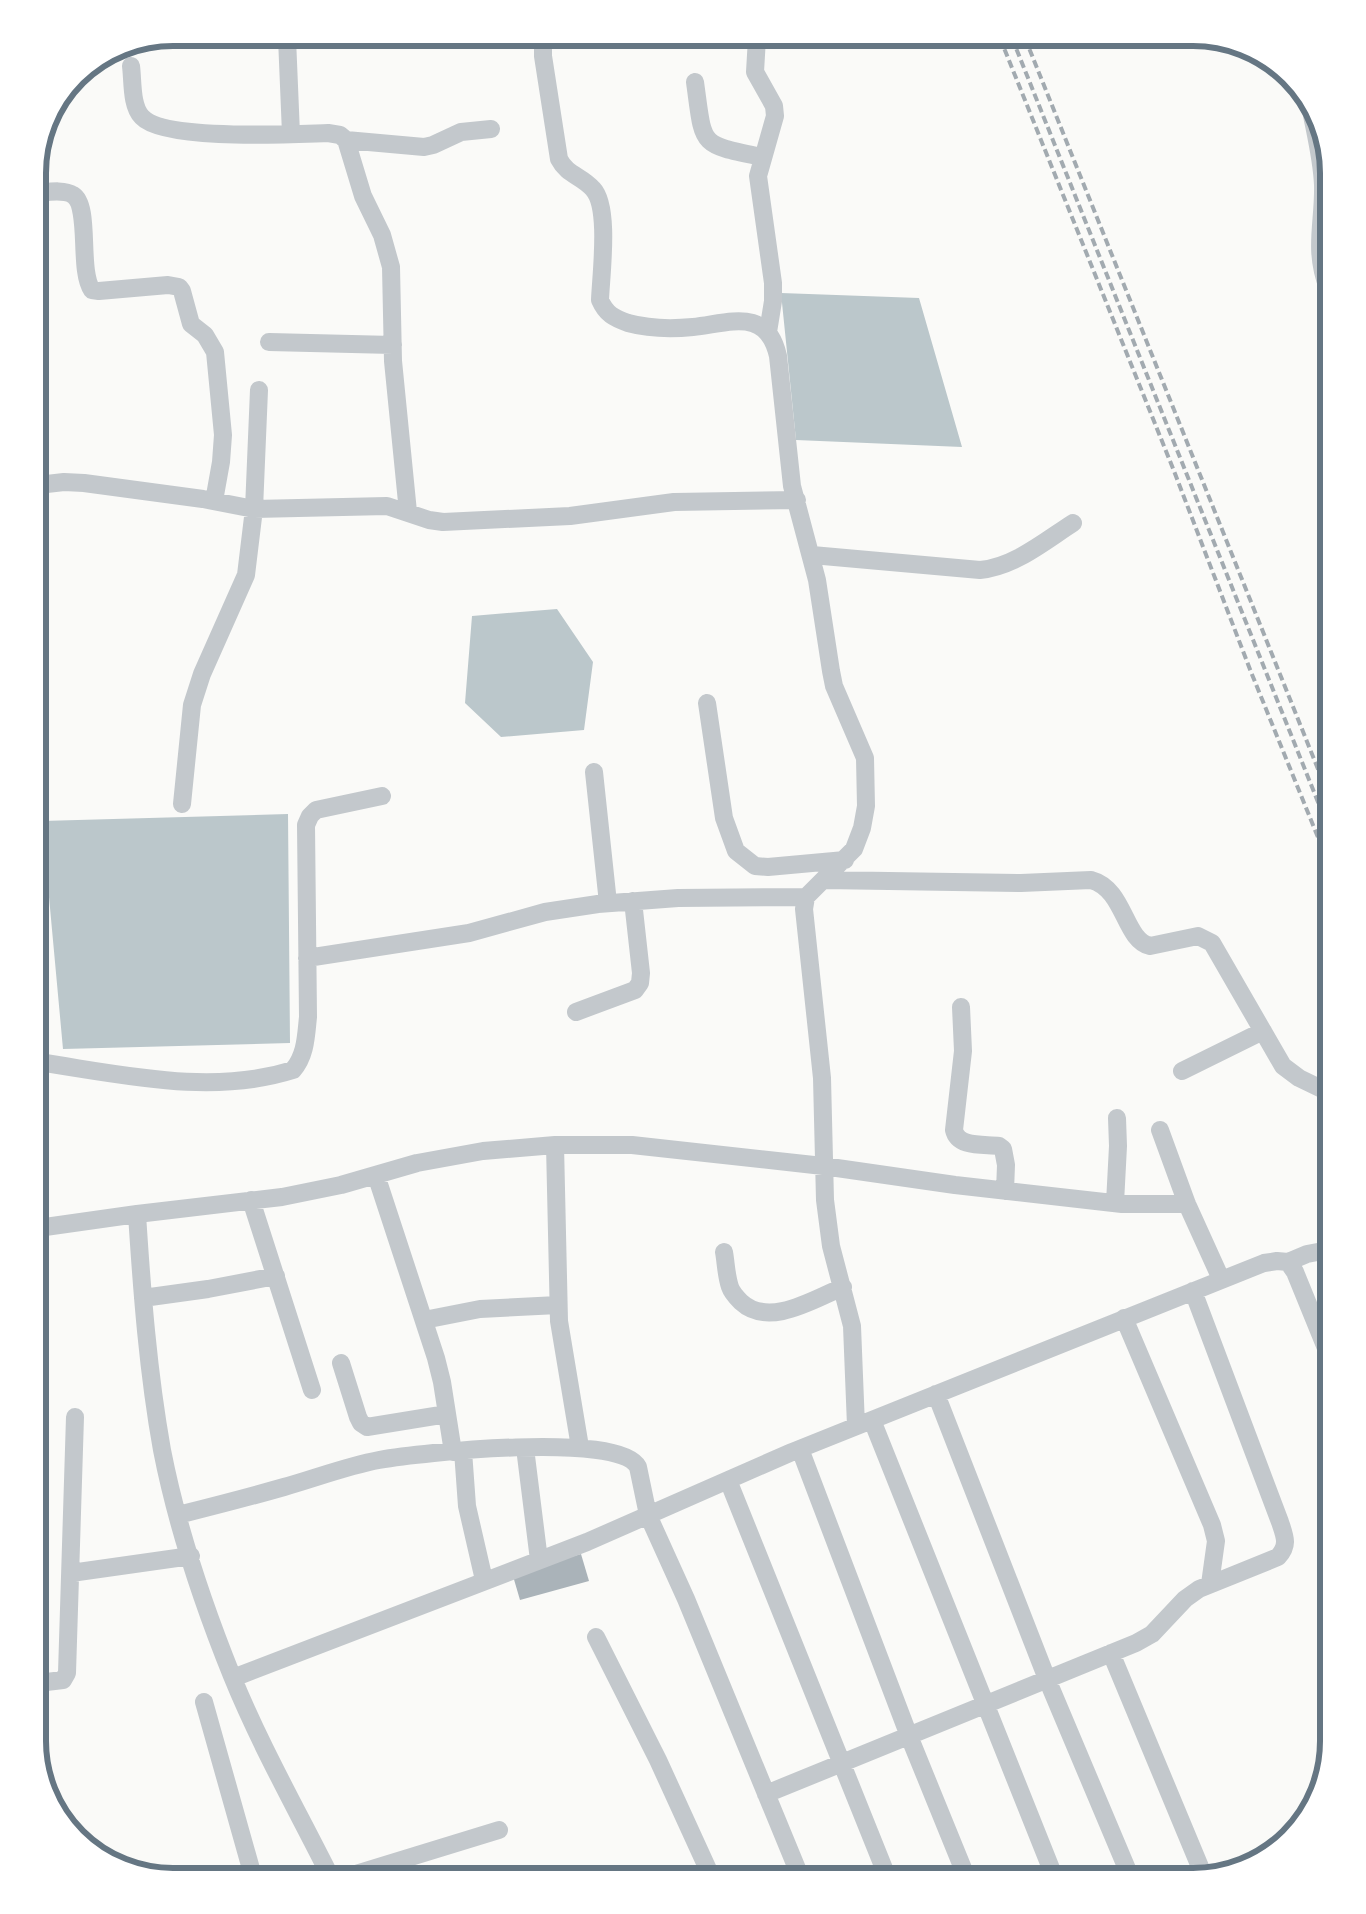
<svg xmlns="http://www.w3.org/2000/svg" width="1366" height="1914" viewBox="0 0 1366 1914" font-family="'Source Sans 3',sans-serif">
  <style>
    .water { fill: #bbc7cb }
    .building { fill: #aab3b9 }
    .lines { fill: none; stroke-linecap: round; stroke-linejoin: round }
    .street { stroke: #c3c8cc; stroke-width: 18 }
    .rail { stroke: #a2aab0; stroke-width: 4; stroke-dasharray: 8 4; stroke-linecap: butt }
    .rim { fill: none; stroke: #657683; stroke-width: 6 }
  </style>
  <rect width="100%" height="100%" fill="#fafaf8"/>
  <path class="water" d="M781,293L919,298L962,447L796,440Z
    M557,609L593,662L584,730L501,737L465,703L472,616Z
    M288,814L290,1043L63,1049L42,821Z"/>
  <path class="building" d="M581,1554L589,1581L520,1600L513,1576L522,1571Z"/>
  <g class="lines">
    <path class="street" d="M287,38L291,134
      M543,38V56L559,159C567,175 582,176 593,189C610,207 601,274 600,300C606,314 614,318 628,323C650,329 672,329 693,327C730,323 767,307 778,356L792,486L817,580L831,671L834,686L865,758L866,806L862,828L854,849L806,897L804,909L822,1078L825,1200L831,1246L852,1326L856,1426
      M757,38L755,72L774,106L775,116L758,176L773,283V301L768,332
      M131,66C133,81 131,106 142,117C164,141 292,134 328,133L340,135L346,140L363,196L382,235L391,267L393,361L408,512
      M695,82C704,147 698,144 762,157
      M1310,105C1315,132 1322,158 1323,185C1324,223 1313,249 1328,288
      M346,140L424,147L433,145L461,132L491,129
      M38,193C48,192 64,189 73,195C91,206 78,270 92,290L99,291L168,285L179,287L182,291L191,324L205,335L215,352L223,435L221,462L214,501
      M269,342L393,345
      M38,485L64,482L84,483L203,499L254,509L387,506L429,520L443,522L570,516L674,502L797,500
      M812,555L980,570C1014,567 1045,541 1073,523
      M707,703L724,818L736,851L755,866L768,867L845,860
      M594,772L608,903
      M182,804L192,705L202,674L246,575L254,509L259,390
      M824,880L1021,883L1091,880C1125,889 1124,940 1150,946L1198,936L1212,943L1283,1066L1299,1078L1328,1092
      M307,958L469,933L545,912L598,904L678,898L806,897
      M961,1007L963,1051L954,1130C958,1148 984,1144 999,1146L1003,1149L1006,1165L1005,1191
      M576,1012L635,990L640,983L641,973L633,901
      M38,1062C121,1074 211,1096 293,1070C306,1055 306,1035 308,1017L306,825L310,816L316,810L382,796
      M1182,1071L1263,1031
      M1160,1130L1187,1204L1221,1279
      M555,1145L559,1321L580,1447
      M376,1175L436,1358L442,1382L453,1452
      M251,1200L312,1390
      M1115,1203L1118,1146L1117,1118
      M137,1214C142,1292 148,1372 162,1450C177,1527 203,1604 232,1676C260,1745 297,1810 330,1876
      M38,1228L137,1214L282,1197L341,1185L417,1163L483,1151L555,1145H632L823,1166L955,1185L1122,1204H1187
      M724,1252C726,1263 726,1275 730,1287C732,1293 736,1297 741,1302C769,1328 814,1299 843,1287
      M1288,1262L1307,1254L1328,1250
      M143,1298L208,1289L276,1276
      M1124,1318L1212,1525L1216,1541L1210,1584
      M424,1320L480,1309L558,1305
      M341,1363L358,1417L361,1423L367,1427L447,1414
      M936,1394L1047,1679L1130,1876
      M872,1420L1054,1876
      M525,1448L539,1560
      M800,1449L909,1736L966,1876
      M463,1451L467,1506L484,1580
      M728,1480L887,1876
      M178,1515C214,1506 249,1497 284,1487C316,1478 347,1466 379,1460C419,1453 619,1431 638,1467L648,1515L686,1599L800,1876
      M71,1573L191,1556
      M596,1637L658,1760L711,1876
      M1111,1653L1203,1874
      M233,1678L587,1542L792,1452L1264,1263L1277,1261L1288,1262L1295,1272L1328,1353
      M38,1683L63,1680L67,1673L75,1417
      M204,1702L253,1876
      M766,1794L1136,1643L1152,1634L1185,1599L1199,1589L1278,1557C1289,1545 1285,1537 1280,1522L1193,1291
      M349,1876L499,1830"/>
    <path class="rail" d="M1000,38L1174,471L1251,672L1328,862
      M1012,38L1328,827
      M1025,38L1328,794"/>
  </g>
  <path d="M0 0H1366V1914H0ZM173 46H1193A127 127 0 0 1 1320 173V1741A127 127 0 0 1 1193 1868H173A127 127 0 0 1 46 1741V173A127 127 0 0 1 173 46Z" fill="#fff" fill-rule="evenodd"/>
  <path class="rim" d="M173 46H1193A127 127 0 0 1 1320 173V1741A127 127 0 0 1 1193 1868H173A127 127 0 0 1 46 1741V173A127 127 0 0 1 173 46Z"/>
</svg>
